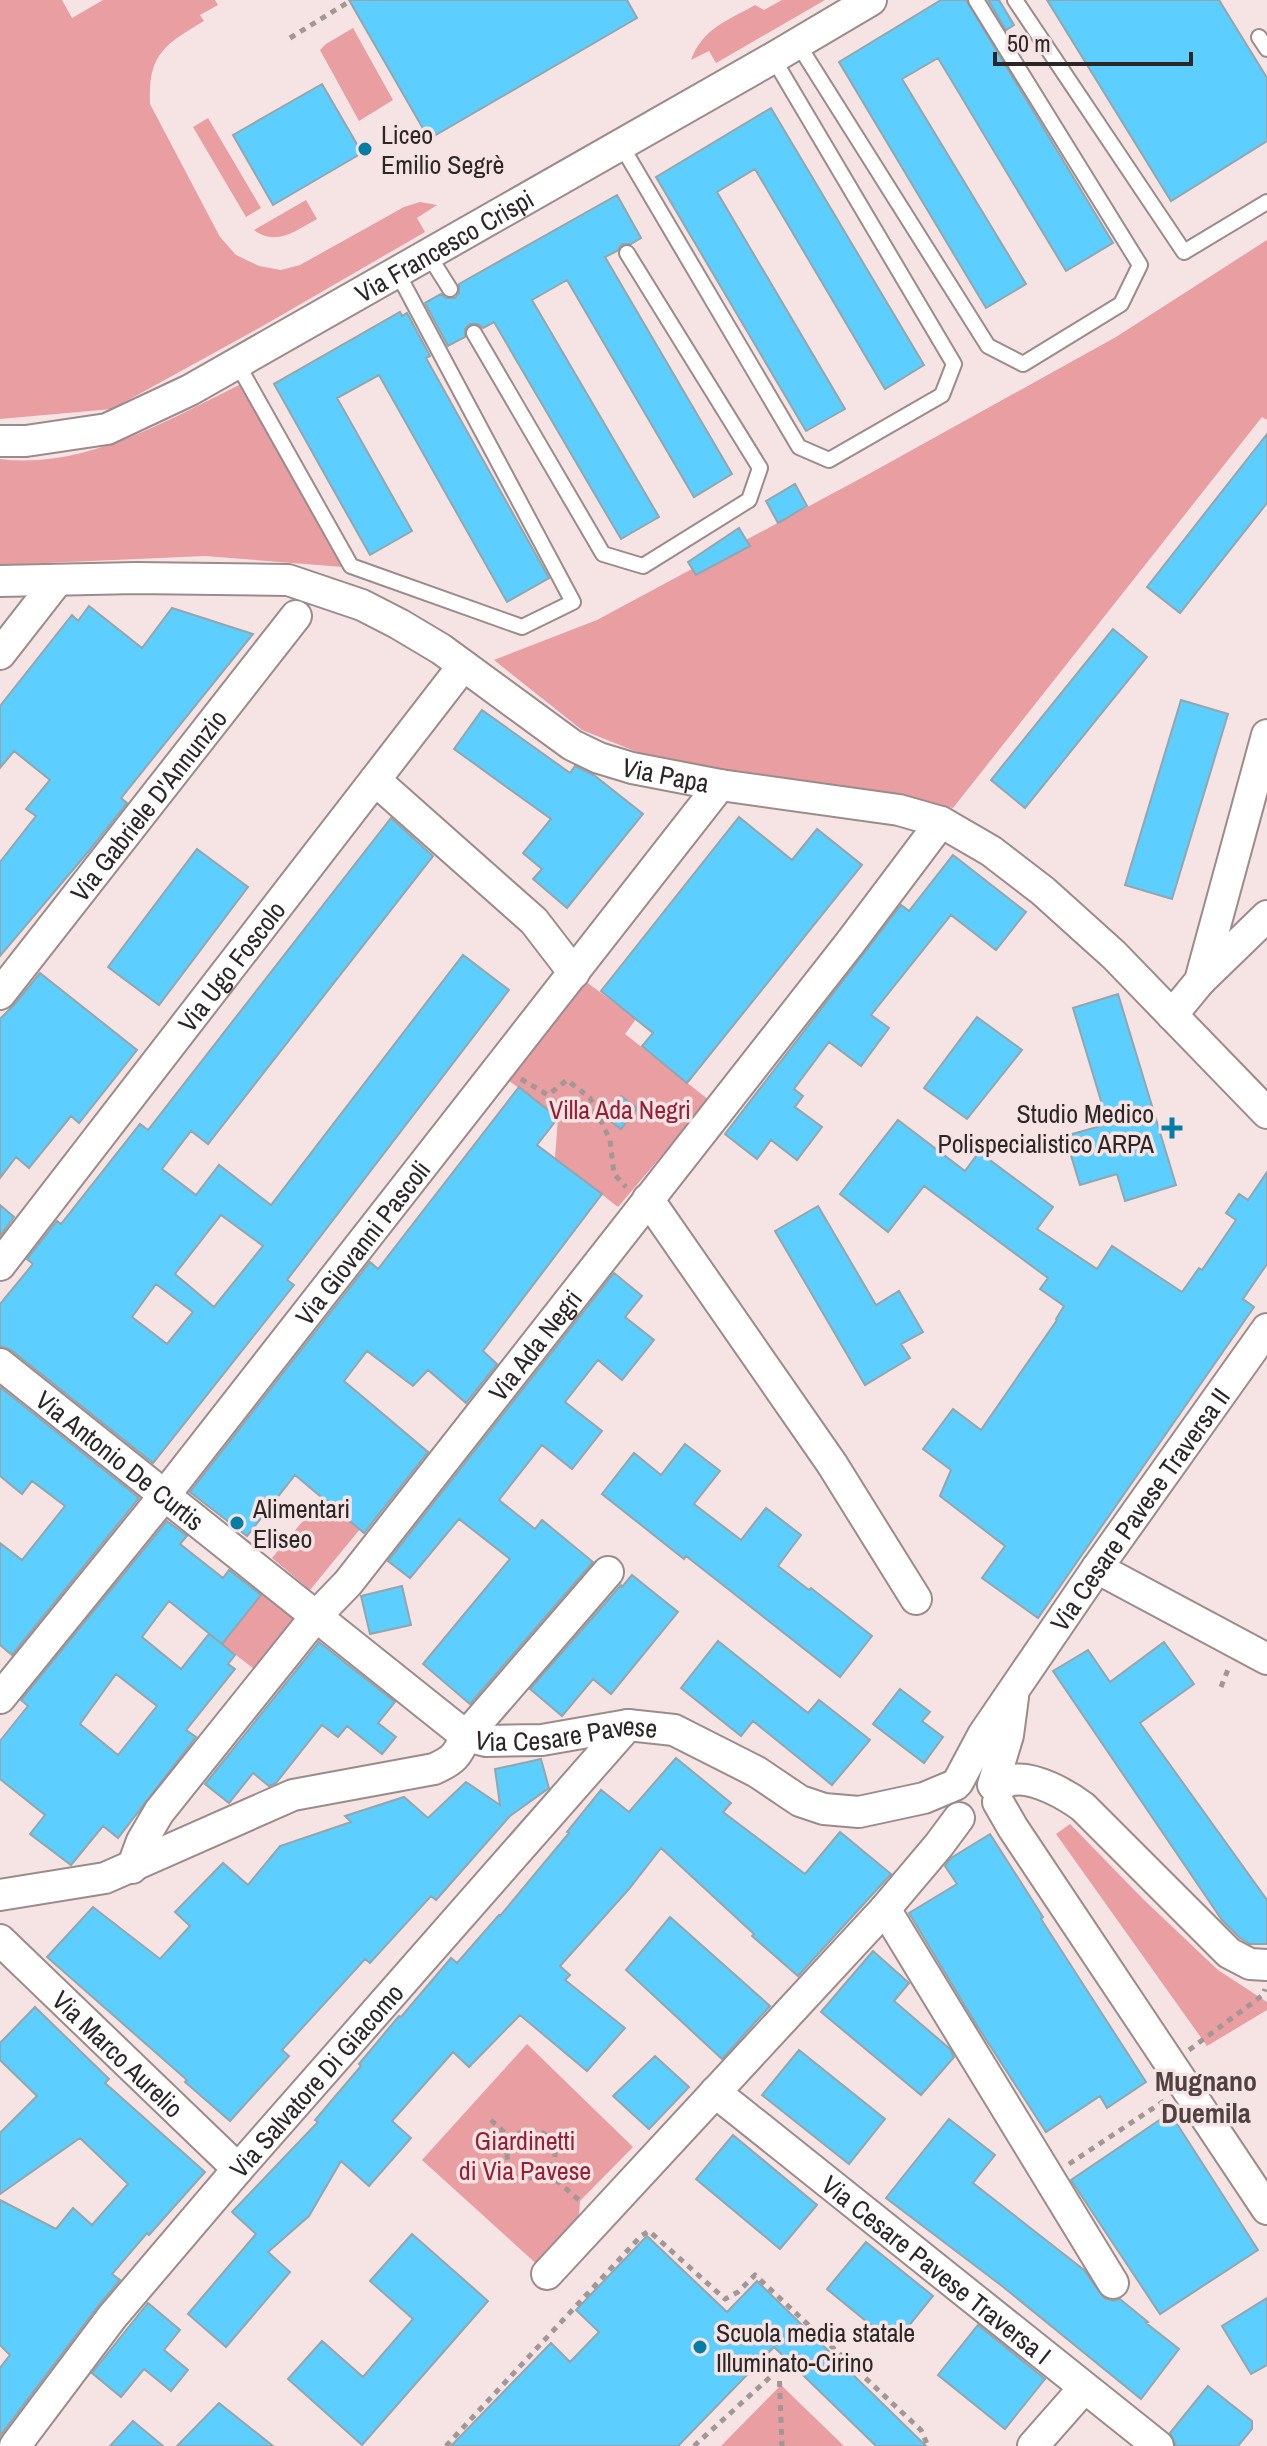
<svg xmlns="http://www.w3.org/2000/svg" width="1267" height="2446" viewBox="0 0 1267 2446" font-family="'Archivo Narrow',sans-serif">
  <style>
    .green { fill: #e99ea1 }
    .building { fill: #5cceff; stroke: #95a5ac; stroke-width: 2; fill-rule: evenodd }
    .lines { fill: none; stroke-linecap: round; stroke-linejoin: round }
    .lane-casing { stroke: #9c8b8b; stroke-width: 18 }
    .street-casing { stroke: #9c8b8b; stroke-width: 34 }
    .path { stroke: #a39696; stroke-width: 5; stroke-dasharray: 6 6; stroke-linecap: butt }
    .lane { stroke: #fff; stroke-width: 14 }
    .street { stroke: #fff; stroke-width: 30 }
    .poi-dot { fill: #067da5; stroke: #f6e4e4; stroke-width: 3 }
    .labels { text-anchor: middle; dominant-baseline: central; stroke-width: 7; stroke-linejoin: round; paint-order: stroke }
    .poi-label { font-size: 26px; fill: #2c2626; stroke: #f6e4e4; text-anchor: start }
    .street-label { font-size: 26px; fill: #2c2626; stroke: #f6e4e4 }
    .park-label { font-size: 26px; fill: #961f34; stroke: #f6e4e4 }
    .neighbourhood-label { font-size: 28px; font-weight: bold; fill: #504142; stroke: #f6e4e4 }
  </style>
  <rect width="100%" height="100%" fill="#f6e4e4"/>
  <path class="green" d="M0,0H62L72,18L103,0H215L218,5L200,15L204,21C164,45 148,54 150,104L220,237L236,255L259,266L281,270L300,265L404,207L420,202L437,205L417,218L425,232L261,327L112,409L0,419Z
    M782,0H825L716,63L709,51L691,60C703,28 727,21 755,5L764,10Z
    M353,28L393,100L359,121L320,50L326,44Z
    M208,118L261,208L246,217L193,127Z
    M306,200L317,219C297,230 276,247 254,230Z
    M1267,240V420L1262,417L953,808L889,795L670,765L582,730L494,660L597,620L867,475L1116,337Z
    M243,383L343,567L205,556L0,565V459C85,470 170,419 243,383Z
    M585,981L636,1019L625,1034L709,1100L618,1207L555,1158L558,1118L508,1080Z
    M322,1498L360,1529L310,1590L272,1558Z
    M264,1591L298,1619L258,1672L222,1644Z
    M1070,1824L1143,1899L1218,1970L1267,2002V2010L1207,2046L1056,1834Z
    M527,2044L633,2147L580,2201L578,2228L541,2268L422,2160Z
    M781,2385L844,2446H721Z"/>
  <path class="building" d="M349,0H627L637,18L429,139Z
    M941,0H966L1113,243L1066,271L938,58L902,79L1026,284L986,308L839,62Z
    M988,0H999L1014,25L1006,30Z
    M1047,0H1219L1267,78V141L1171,201Z
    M322,84L362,153L273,205L233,135Z
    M771,108L924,365L885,389L755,169L717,192L845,409L806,431L656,177Z
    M617,195L641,238L631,244H622L617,251L605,257L732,474L694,497L567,280L532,300L659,517L621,539L494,322L483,328L478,324H470L465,329V337L448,346L425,303L441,294L446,298H455L459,293V284Z
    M400,312L402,316L407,313L430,356L426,358L549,578L507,602L379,375L337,398L412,531L370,555L274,384Z
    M1267,434V503L1180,613L1147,587Z
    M795,484L807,506L778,523L766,501Z
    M739,528L750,546L696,575L688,562Z
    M89,606L142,648L172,608L253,634L121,798L127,803L88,852L0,956V862L36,816L26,809L50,780L14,751L0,768V706L72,615L78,621Z
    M1113,629L1147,657L1025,808L991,780Z
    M1181,700L1228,714L1172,899L1125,885Z
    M482,710L570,773L575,766L594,775L643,814L567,908L533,879L542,869L523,853L551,819L454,749Z
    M739,817L792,860L817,829L862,865L687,1083L642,1046L653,1033L601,991Z
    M391,818L433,856L208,1144L191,1131L162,1169L196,1195L219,1165L271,1205L463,955L509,990L287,1280L294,1285L153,1463L11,1350L0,1346V1304L33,1264L27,1259L57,1221L61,1224L140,1124L148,1130ZM221,1215L263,1246L214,1307L175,1274ZM156,1284L193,1312L167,1344L132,1317Z
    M197,849L248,887L159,1005L108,967Z
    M953,855L1026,912L996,950L951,915L871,1015L889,1028L861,1066L829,1042L794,1089L803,1096L795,1107L822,1127L797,1160L771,1140L757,1159L725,1134L901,905L909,911Z
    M40,973L137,1050L79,1123L71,1116L29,1168L16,1157L0,1178V1019L14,1005Z
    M1118,994L1176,1185L1125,1201L1117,1174L1080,1185L1065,1136L1108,1124L1073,1008Z
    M977,1017L1022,1050L967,1119L924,1088Z
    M519,1087L558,1118L537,1145L602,1194L483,1351L497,1364L466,1403L428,1370L413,1386L367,1351L344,1381L428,1452L364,1533L295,1475L247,1536L190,1492L370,1262L378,1269Z
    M621,1096L637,1108L621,1129L605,1117Z
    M898,1120L965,1171L979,1152L1053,1207L1037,1229L1097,1269L1112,1246L1182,1292L1199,1268L1202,1270L1236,1220L1226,1213L1239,1194L1248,1200L1267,1172V1264L1243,1299L1254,1307L1038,1618L982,1578L1005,1546L940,1496L951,1470L923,1449L953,1409L981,1430L1057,1320L1056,1319L1064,1306L1040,1289L1048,1278L924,1186L888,1232L840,1194Z
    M0,1205L14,1217L0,1236Z
    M818,1206L876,1305L899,1291L923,1332L901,1344L910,1358L865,1385L775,1231Z
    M614,1273L642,1296L625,1317L654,1340L622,1380L598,1360L565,1402L602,1431L572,1469L542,1445L499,1500L535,1529L542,1520L593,1562L470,1704L423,1664L510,1559L459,1519L410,1578L388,1561Z
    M0,1387L139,1498L12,1655L0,1645V1543L22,1560L65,1506L32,1481L22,1494L0,1476Z
    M685,1444L720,1471L694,1504L741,1540L766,1508L801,1535L778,1566L809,1590L811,1588L872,1636L840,1677L686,1556L684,1559L602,1494L634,1453L661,1475Z
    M167,1521L187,1536L180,1544L223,1578L229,1570L261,1595L222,1644L235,1655L228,1664L235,1669L186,1730L196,1737L118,1838L103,1826L71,1865L30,1834L45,1815L0,1779V1741L28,1706L21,1700ZM169,1601L222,1644L209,1634L181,1669L142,1637ZM116,1674L157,1706L118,1755L80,1724Z
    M632,1575L678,1612L611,1694L593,1679L562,1716L530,1689L621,1585L622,1587Z
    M402,1586L411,1625L370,1634L361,1596Z
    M718,1641L808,1713L819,1700L870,1740L832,1785L753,1721L741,1736L681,1688Z
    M319,1642L395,1702L378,1723L396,1737L382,1754L347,1726L338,1737L322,1725L276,1783L269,1786L253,1773L229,1803L205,1784Z
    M1164,1642L1194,1684L1140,1723L1267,1900V1944H1250L1240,1938L1222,1920L1053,1671L1088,1650L1110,1682Z
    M900,1689L930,1712L922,1721L943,1737L924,1763L873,1724Z
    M676,1758L731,1803L723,1812L805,1874L840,1832L891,1874L798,1976L752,1936L754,1934L661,1848L629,1889L560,1966L570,1975L565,1980L625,2028L587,2071L520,2015L469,2067L453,2052L392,2121L411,2138L369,2186L341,2161L309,2216L268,2252L290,2272L226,2347L188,2314L256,2234L232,2212L318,2122L315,2120L361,2066L359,2064L399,2016L401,2017L451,1958L457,1963L499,1915L500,1916L569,1833L567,1832L601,1790L629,1812Z
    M541,1759L549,1788L510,1816L436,1900L431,1896L370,1963L365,1959L282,2050L289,2056L230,2121L185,2082L187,2080L47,1957L93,1907L160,1959L190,1926L175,1912L223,1863L248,1885L280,1846L351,1822L345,1816L404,1797L428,1818L466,1782L500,1805L495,1769Z
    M990,1834L1043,1917L1041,1919L1146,2082L1107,2108L1100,2096L1046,2132L976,2024L909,1913L957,1884L945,1866L951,1858Z
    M670,1917L770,2006L722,2059L626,1970Z
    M873,1951L909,1983L894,2001L950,2049L954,2057L921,2095L821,2012Z
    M35,2007L109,2079L105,2083L205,2172L149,2235L147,2233L112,2274L120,2280L98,2306L0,2436V2368L10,2355L0,2345V2200L56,2229L73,2208L92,2225L128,2184L80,2138L0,2194V2133L37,2096L0,2060V2043Z
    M799,2050L885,2119L849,2164L762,2095Z
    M655,2056L689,2087L649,2129L613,2096Z
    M1170,2113L1258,2250L1160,2314L1071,2180Z
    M949,2119L995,2155L973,2183L1084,2270L1104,2298L1113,2301L1120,2299L1148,2322L1146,2323L1179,2349L1141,2399L1002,2286L886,2198Z
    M733,2135L817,2205L780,2249L696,2179Z
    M412,2234L488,2301L362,2445L288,2379L322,2341L363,2377L413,2319L370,2281Z
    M647,2236L727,2312L757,2281L926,2446H876L774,2347L678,2446H451L551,2343L570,2362L599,2332L576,2310Z
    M866,2242L933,2296L894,2344L827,2289Z
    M1267,2298V2365L1251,2374L1222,2326Z
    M148,2303L180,2330L164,2350L188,2370L171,2391L144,2369L121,2397L92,2373Z
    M978,2325L1045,2379L1005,2429L938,2375Z
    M1208,2386L1252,2421V2429L1238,2446H1176L1170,2433Z
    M219,2403L273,2446H177Z
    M133,2421L163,2446H110Z"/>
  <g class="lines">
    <defs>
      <path id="lane" d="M1015,0L1184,252L1267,202
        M1259,37L1267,49
        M798,44L988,346L1023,364L1121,304L1140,265L976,0
        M621,145L799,447L829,460L942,395L954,364L773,58
        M428,254L450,289
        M474,333L603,554L643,566L749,500L760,468L627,253
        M237,363L351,566L522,627L573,602L397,272"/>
      <g id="street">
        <path id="s1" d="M0,441H26L107,429L190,390L773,58L871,0"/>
        <path id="s2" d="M0,581L136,578L288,580L362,605L399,624L441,649L572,745L599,758L632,768L720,785L899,810L941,822L991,851L1043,891L1114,955L1267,1113"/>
        <path d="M0,654L57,581"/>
        <path d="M375,780L534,921L574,973"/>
        <path d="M1201,980L1267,916"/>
        <path id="s3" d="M0,994L296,616"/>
        <path d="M1172,1015L1200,981L1267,735"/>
        <path d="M648,1199L832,1464L916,1599"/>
        <path id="s4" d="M0,1265L463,666"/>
        <path id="s5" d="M0,1364L466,1736L486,1741L542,1740L628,1725L674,1730L757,1772L800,1801L824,1809L859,1812L924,1798L955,1785"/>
        <path d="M1097,1568L1267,1659"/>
        <path id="s6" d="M0,1698L164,1496L720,785"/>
        <path id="s7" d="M958,1782L983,1735L1097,1568L1267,1329"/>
        <path d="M993,1785L1008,1735L1013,1697"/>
        <path d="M995,1787C1000,1785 1007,1781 1013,1780C1034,1776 1067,1795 1083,1807L1229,1953L1250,1964L1267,1965"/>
        <path d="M998,1802L1013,1828L1267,2209"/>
        <path id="s8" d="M132,1868L142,1841L159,1812L317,1615L348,1583L850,943L941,822"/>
        <path d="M0,1895L105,1878L293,1795L434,1769C454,1760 457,1756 466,1736L608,1572"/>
        <path d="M885,1909L1113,2283"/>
        <path id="s9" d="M0,1940L238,2169"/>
        <path id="s10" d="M715,2092L1158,2446"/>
        <path d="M547,2274L885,1909L939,1845L959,1818"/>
        <path id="s11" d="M15,2446L112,2317L238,2169L628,1725"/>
        <path d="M1033,2446L1084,2388"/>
      </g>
    </defs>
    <use href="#lane" class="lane-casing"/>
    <use href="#street" class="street-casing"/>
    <path class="path" d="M290,38L350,1
      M521,1079L548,1095L567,1080L590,1098L610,1140L614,1174L626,1187
      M1221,1687L1229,1667
      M1189,2050L1263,1995L1265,1989
      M491,2120L512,2139
      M507 2154a24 24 0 1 1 48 0a24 24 0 1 1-48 0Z
      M1069,2164L1164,2101
      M547,2172L580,2201
      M779,2369L782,2446
      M446,2446L641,2236L649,2231L725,2299L738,2292L755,2275L921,2430L928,2446
      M694,2446L779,2369"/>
    <use href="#lane" class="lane"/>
    <use href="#street" class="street"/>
  </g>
  <g class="poi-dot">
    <circle cx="365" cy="149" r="8"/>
    <path d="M1168 1116h8v8h8v8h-8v8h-8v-8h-8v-8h8z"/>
    <circle cx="237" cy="1523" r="8"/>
    <circle cx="700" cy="2347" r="8"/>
  </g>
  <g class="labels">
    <g class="poi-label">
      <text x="381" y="134">Liceo<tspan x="381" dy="30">Emilio Segrè</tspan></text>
      <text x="1154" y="1113" text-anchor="end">Studio Medico<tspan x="1154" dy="30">Polispecialistico ARPA</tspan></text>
      <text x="253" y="1508">Alimentari<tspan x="253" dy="30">Eliseo</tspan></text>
      <text x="716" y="2332">Scuola media statale<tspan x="716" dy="30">Illuminato-Cirino</tspan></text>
    </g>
    <g class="street-label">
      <text stroke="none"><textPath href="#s1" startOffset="492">Via Francesco Crispi</textPath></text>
      <text stroke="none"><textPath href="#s2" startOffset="718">Via Papa</textPath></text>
      <text stroke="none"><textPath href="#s3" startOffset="240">Via Gabriele D'Annunzio</textPath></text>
      <text stroke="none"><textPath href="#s4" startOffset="378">Via Ugo Foscolo</textPath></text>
      <text stroke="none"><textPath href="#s6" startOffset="582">Via Giovanni Pascoli</textPath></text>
      <text stroke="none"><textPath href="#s8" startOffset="662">Via Ada Negri</textPath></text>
      <text stroke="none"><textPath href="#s5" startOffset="154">Via Antonio De Curtis</textPath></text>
      <text stroke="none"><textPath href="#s7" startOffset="328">Via Cesare Pavese Traversa II</textPath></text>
      <text stroke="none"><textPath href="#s5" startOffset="698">Via Cesare Pavese</textPath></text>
      <text stroke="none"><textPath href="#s9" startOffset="164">Via Marco Aurelio</textPath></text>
      <text stroke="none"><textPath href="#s11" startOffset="474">Via Salvatore Di Giacomo</textPath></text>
      <text stroke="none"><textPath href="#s10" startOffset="284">Via Cesare Pavese Traversa I</textPath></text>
    </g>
    <g class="park-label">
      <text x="620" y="1109">Villa Ada Negri</text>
      <text x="525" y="2140">Giardinetti<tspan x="525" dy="30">di Via Pavese</tspan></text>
    </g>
    <g class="neighbourhood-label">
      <text x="1206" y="2081">Mugnano<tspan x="1206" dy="32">Duemila</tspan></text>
    </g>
  </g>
  <path d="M995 52v12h196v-12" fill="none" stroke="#2c2626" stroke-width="4"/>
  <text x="1007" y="52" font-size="24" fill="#2c2626" stroke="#f6e4e4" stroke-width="6" paint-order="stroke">50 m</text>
</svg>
